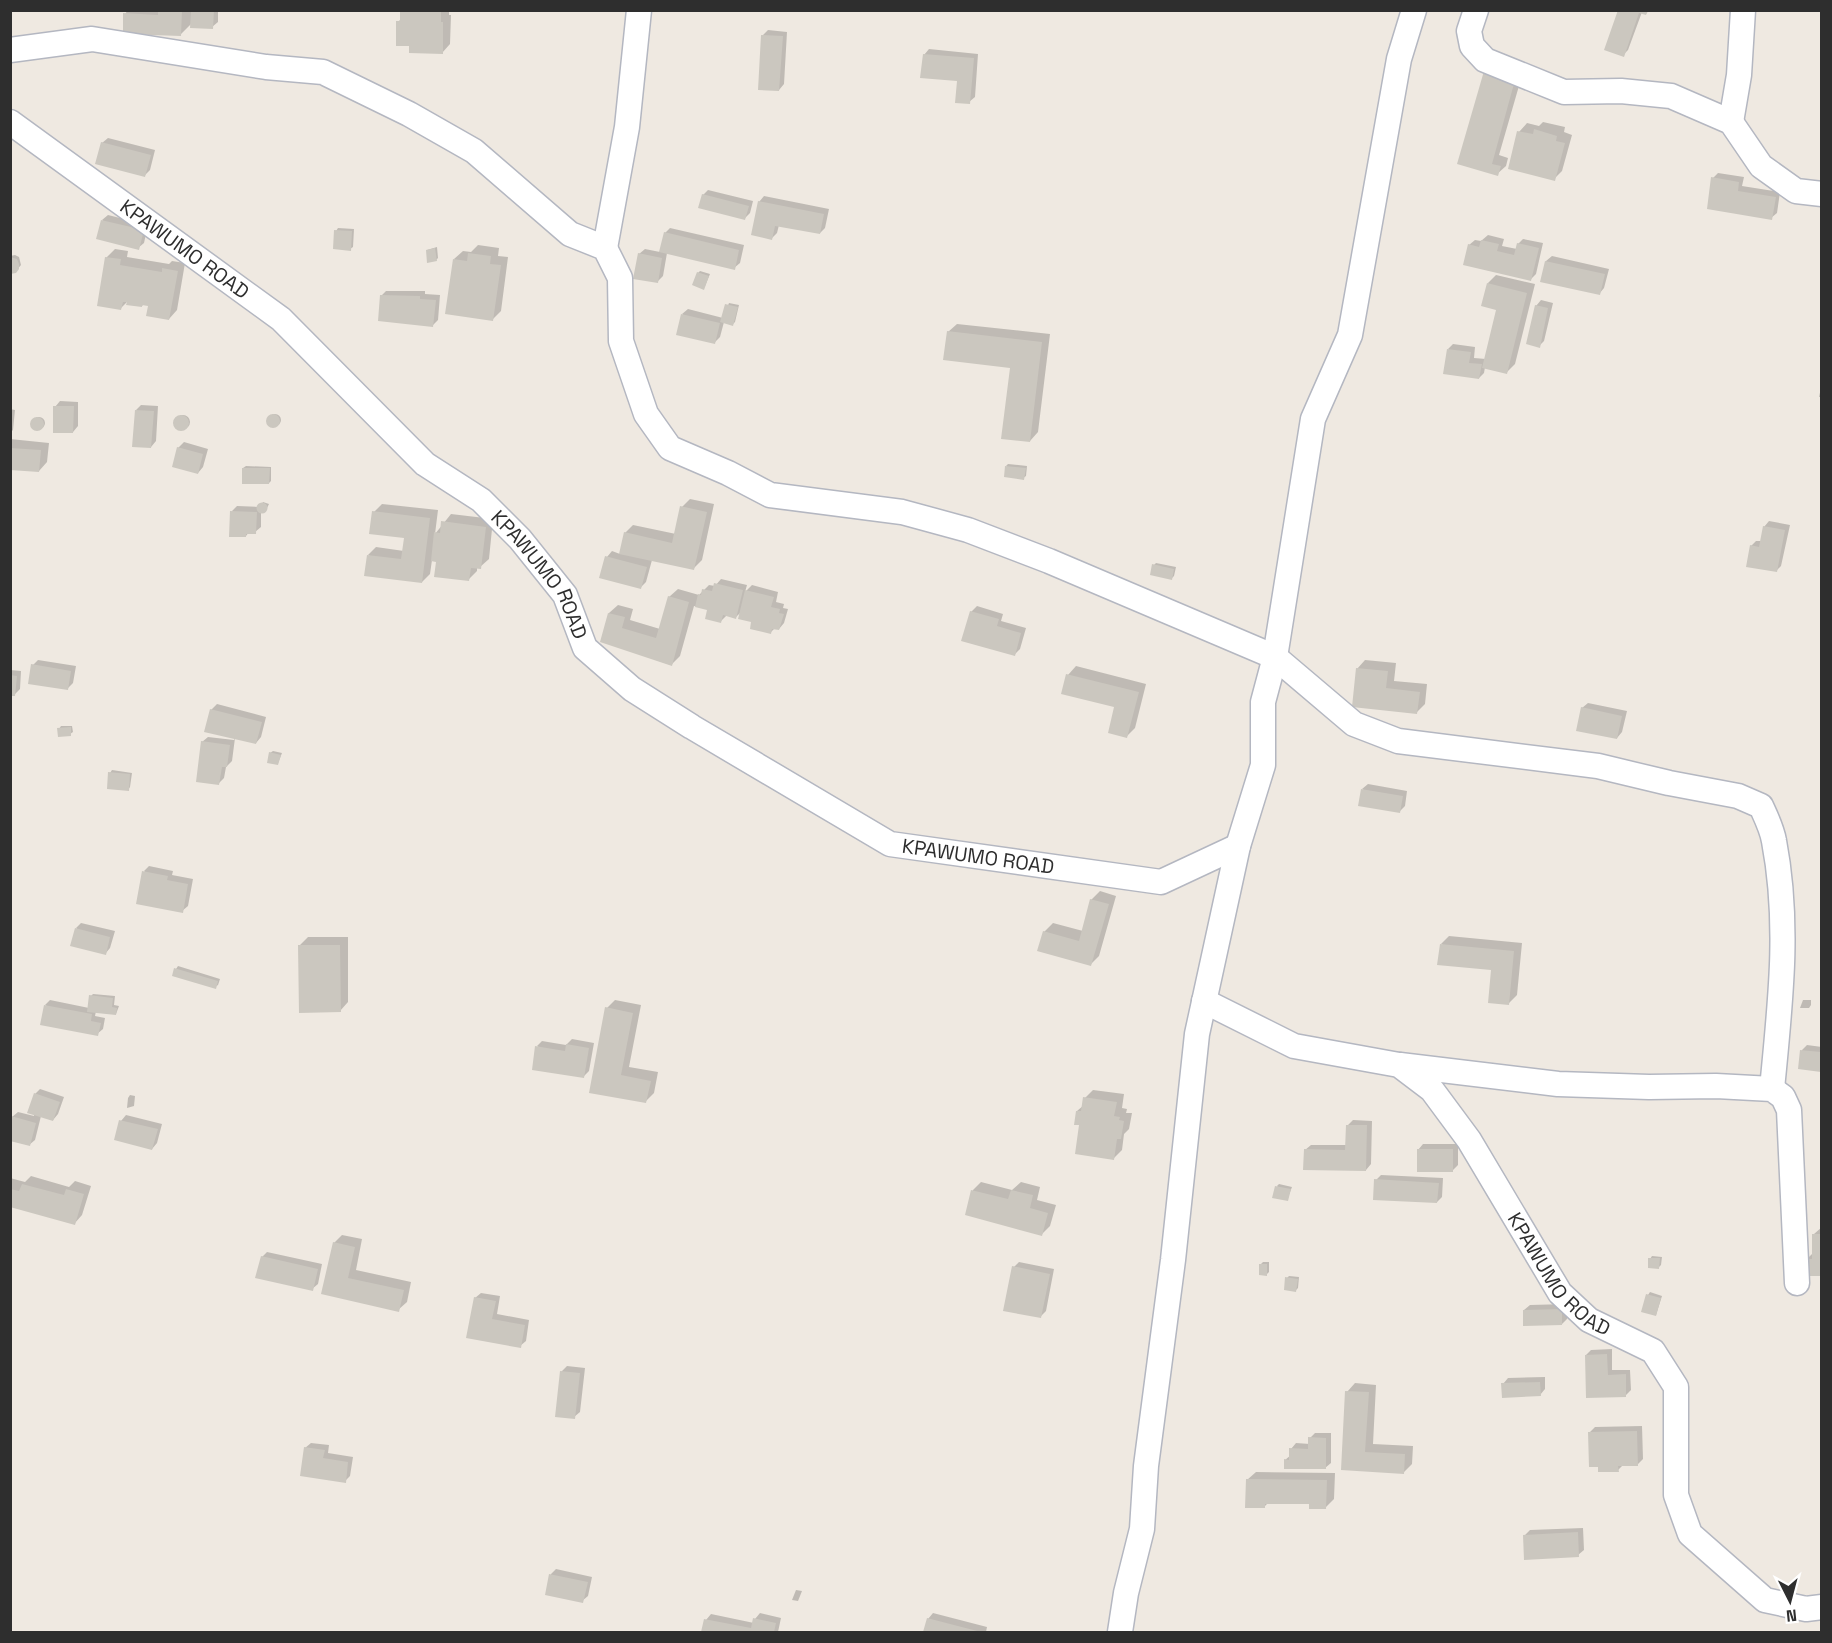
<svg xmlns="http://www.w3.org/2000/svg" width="1832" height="1643" viewBox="0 0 1832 1643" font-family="'Space Grotesk',sans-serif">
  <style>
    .shadow { fill: #0003 }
    .building { fill: #cbc7bf }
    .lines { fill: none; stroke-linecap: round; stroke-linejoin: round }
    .street-casing { stroke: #b4b7c1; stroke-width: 27 }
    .street { stroke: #fff; stroke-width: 24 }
    .labels { text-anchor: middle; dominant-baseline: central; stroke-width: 4.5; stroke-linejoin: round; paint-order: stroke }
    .street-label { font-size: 20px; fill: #2e2e2e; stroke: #fff }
  </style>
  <rect width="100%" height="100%" fill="#efe9e1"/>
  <path class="shadow" d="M128,10H218V22L212,27L192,23L181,34L125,14Z
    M402,10H449V15H451L450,44L442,53L411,45L398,22L402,18Z
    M1619,10H1649L1646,14L1642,12L1628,50L1623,55Z
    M768,30L787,32L784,84L779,90L762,36Z
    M929,49L978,54L975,97L969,102L959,80L924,55Z
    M1523,72L1499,155L1508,158L1506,166L1497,174L1459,163Z
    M1543,122L1565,127L1564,132L1572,135L1562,171L1554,179L1519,132L1527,123L1539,126Z
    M108,138L155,150L150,170L145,175L102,143Z
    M1718,173L1744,177L1742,186L1780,192L1777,213L1771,218L1713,178Z
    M708,190L753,201L750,213L745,218L703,195Z
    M764,196L829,209L825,228L820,233L779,225L777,233L772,238L759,202Z
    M108,215L148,225L144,243L138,248L102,220Z
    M338,228L354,229L353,247L350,249L336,231Z
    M670,228L744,245L740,263L734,268L667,253L663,276L658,281L639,254L645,249L660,252L665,233Z
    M1488,235L1504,239L1502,246L1517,249L1518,244L1523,239L1543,243L1536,274L1531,279L1469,245L1475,240L1481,241Z
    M478,245L499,248L498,256L508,257L501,311L493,319L454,259L463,251L471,252Z
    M437,247L438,258L436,260L427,250Z
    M115,249L128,251L127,257L169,264L172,261L185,263L177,310L169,319L149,305L144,304L142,306L129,300L121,308L106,258Z
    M15,255L19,257L21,265L15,272L10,273V256Z
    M1552,256L1609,269L1604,288L1599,294L1542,281L1546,261Z
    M700,271L710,274L705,286L698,273Z
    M1496,275L1535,284L1515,364L1507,372L1485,367L1484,373L1479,378L1448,349L1453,344L1475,347L1474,358L1486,359L1498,309L1488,283Z
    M386,291H425V294L440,295L438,320L433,325L381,296Z
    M1541,300L1553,303L1544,341L1539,346L1536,306Z
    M729,303L739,305L735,322L733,324L724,322L720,337L715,342L682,314L688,309L723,318Z
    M957,324L1050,334L1038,432L1030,441L1011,366L948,332Z
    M1822,383V397H1819Z
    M60,401L78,402V426L73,432L55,407Z
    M141,405L158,406L156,441L151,447L136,410Z
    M10,409L15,410L13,430L10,433Z
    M269 420a6 6 0 1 1 12 0a6 6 0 1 1-12 0Z
    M176 422a7 7 0 1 1 14 0a7 7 0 1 1-14 0Z
    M33 423a6 6 0 1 1 12 0a6 6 0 1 1-12 0Z
    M10,439L49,443L47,462L39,471L10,468Z
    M184,442L208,449L203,467L198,473L178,448Z
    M1008,464L1027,466L1026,476L1023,478L1006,466Z
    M246,466L271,467V481L269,483L243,468Z
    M690,499L714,504L702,560L694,568L652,560L646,582L640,588L607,557L612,551L620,554L625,533L633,525L676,534L682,507Z
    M263,502L269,504L265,512H261V527L255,532H249L246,536L232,511L237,506L260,507Z
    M382,504L438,510L435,534L451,514L493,519L489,559L480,567H477V571L468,580L438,560H432L430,574L422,582L368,555L376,547L404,551L406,536L374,512Z
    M1769,521L1790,525L1781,566L1776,571L1751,546L1756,541H1762L1764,527Z
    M1156,563L1176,567L1174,576L1172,578L1154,565Z
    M721,579L747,585L745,592L752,585L778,592L776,602L784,604L783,608L788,609L784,623L779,629L775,628L771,632L742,611L736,617L727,615L721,621L708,609L694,606L680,656L671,665L602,641L609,613L618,605L633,609L630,620L660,629L669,597L678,589L699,595L709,585L715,586Z
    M977,606L1003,614L1001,621L1026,628L1020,649L1015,654L971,612Z
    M38,660L76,666L73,683L67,689L33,665Z
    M1365,660L1396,663L1394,681L1427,684L1425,704L1417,712L1357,669Z
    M1076,666L1146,684L1135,728L1127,736L1116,706L1068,675Z
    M10,670L21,671L20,689L15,694H10Z
    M1588,703L1627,711L1622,732L1617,738L1582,708Z
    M217,704L266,717L261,737L256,743L235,738L232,761L226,767L224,778L219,783L202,742L208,737L234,740L235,738L211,710Z
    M61,726H72L73,732L70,734L59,729Z
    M273,751L282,753L278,763L270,753Z
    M112,770L132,773L130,787L128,790L110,773Z
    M1368,784L1407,791L1405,806L1400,811L1362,789Z
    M149,866L173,871L172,875L193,879L188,906L182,911L144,871Z
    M1100,891L1116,896L1099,956L1091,964L1044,932L1053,923L1083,931L1091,900Z
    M81,923L115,931L110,948L105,954L76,928Z
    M1449,936L1522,943L1517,995L1508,1004L1492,969L1441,944Z
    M308,937H348V1002L340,1011L299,946Z
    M178,966L220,979L218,985L215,987L176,969Z
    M93,994L115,996L114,1005L119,1006L116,1014L96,1011L95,1016L105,1018L103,1029L97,1034L45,1005L50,1000L89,1008L91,996Z
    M615,1000L641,1005L629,1067L658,1072L654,1093L646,1101L591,1091L607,1008Z
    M1803,1000H1811V1005L1809,1008H1800Z
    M572,1039L594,1043L589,1071L584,1076L537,1046L542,1041L566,1045Z
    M1807,1045L1822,1047V1071L1800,1068L1802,1050Z
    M40,1089L64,1097L58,1114L53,1120L41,1116L35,1140L29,1145L10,1140L12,1117L18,1112L34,1116L35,1094Z
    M1093,1090L1124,1094L1122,1108L1127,1109L1126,1113H1132L1129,1129L1124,1134L1122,1150L1114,1158L1081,1124L1077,1111L1084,1105L1085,1098Z
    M130,1095L135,1096L134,1106L127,1108L128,1098Z
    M126,1115L162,1124L157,1143L152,1149L121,1121Z
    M1353,1120L1372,1121L1371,1164L1366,1170L1305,1150L1311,1145H1347V1126Z
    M1423,1144H1458V1165L1452,1171L1418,1150Z
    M1381,1175L1443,1178L1442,1197L1437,1202L1376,1180Z
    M31,1176L69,1187L75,1181L91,1186L82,1215L74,1224L10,1205V1178L25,1182Z
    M981,1182L1012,1190L1021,1182L1040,1187L1037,1200L1056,1205L1050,1226L1042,1234L967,1214L973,1190Z
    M1279,1184L1292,1187L1287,1200L1277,1186Z
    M1822,1227V1275L1805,1274L1806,1260L1814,1252V1234Z
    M342,1235L362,1239L356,1270L411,1282L407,1302L398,1310L323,1293L334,1243Z
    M267,1252L322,1264L318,1284L312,1289L262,1257Z
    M1652,1256L1662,1257L1661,1265L1659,1267L1650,1259Z
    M1019,1262L1054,1269L1046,1311L1040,1317L1014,1267Z
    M1263,1262H1269V1272L1267,1274L1261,1264Z
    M1289,1276L1299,1277L1298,1288L1296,1290L1287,1278Z
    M1650,1292L1662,1296L1656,1315L1648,1295Z
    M481,1293L500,1296L497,1314L529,1320L526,1341L520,1346L468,1337L475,1298Z
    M1567,1304V1319L1562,1324L1524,1310L1530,1305Z
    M1612,1349V1370H1630L1631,1390L1626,1395L1586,1355L1591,1350Z
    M567,1366L585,1368L580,1412L574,1417L561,1372Z
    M1545,1377V1389L1540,1395L1503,1384L1508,1378Z
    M1355,1383L1376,1385L1373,1444L1413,1446L1412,1464L1403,1473L1342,1469L1347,1392Z
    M1642,1426L1643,1459L1637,1465H1623L1618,1470L1590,1432L1595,1427Z
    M1315,1433H1331V1463L1325,1468L1285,1460L1291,1455V1449L1296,1443L1310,1444V1438Z
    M311,1443L329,1445L328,1453L353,1457L350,1476L345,1481L305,1448Z
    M1256,1472L1335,1473L1334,1499L1326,1507L1311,1503L1269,1502L1265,1506L1247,1480Z
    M1583,1528L1584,1550L1578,1555L1524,1536L1530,1530Z
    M556,1569L592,1577L588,1596L582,1601L546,1594L551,1574Z
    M796,1590L802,1591L798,1601L792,1600Z
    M760,1613L781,1618L778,1632H703L706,1620L711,1614L754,1623L755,1619Z
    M933,1613L987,1627L986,1632H925L928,1619Z"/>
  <path class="building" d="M158,10H182L181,36L123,34V13L158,15Z
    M191,10H214L213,29L190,28Z
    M400,10H441V22H443V54L409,53V46H396V21H400Z
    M1618,10H1648L1646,15L1639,13L1624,57L1604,50Z
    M761,35L783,36L779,91L758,90Z
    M923,54L974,58L970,104L955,103L957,81L920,78Z
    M1484,71L1515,80L1492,164L1501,166L1498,176L1457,164Z
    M1534,129L1557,136L1556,141L1565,143L1555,181L1508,169L1517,131L1533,134Z
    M101,142L151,155L145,177L95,164Z
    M1711,177L1739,182L1738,191L1776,197L1772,220L1707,209Z
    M702,194L749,206L745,220L698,208Z
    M758,201L824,214L820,234L775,226L772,240L751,235Z
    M101,220L144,230L139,250L96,239Z
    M334,230L352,231L351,251L333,249Z
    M664,232L739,250L735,270L659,252Z
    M1481,240L1499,244L1497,251L1514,255L1517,243L1539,248L1531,281L1463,265L1468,244L1479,247Z
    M435,248L437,261L427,263L426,250Z
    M468,253L491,256L490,264L501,265L493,321L445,314L453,259L467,261Z
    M638,253L662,258L658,283L633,279Z
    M10,257L17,259L19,264V269L16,273L10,274Z
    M105,257L121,259L120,265L162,272V268L178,271L169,320L146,316L148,306L142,305V307L126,305L127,302H123L121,310L97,306Z
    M1545,261L1605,274L1600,295L1540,282Z
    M697,272L709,276L704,290L692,285Z
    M1487,283L1527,293L1507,374L1482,368L1496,310L1481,306Z
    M380,295L420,296V299L436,300L433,327L378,321Z
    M725,304L738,307L733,326L720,322Z
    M1535,305L1548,308L1540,348L1526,344Z
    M681,314L720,323L715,344L676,335Z
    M947,331L1042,342L1030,442L1001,439L1010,368L943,360Z
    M1447,349L1471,352L1469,363L1482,364L1479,379L1443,374Z
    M53,406H74L73,433H53Z
    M135,410L154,411L151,448L132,447Z
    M266 421a7 7 0 1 1 14 0a7 7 0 1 1-14 0Z
    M173 423a8 8 0 1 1 16 0a8 8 0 1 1-16 0Z
    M30 424a7 7 0 1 1 14 0a7 7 0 1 1-14 0Z
    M177,447L203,454L198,474L172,467Z
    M10,448L41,450L39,472L10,470Z
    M1005,466L1026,468L1024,480L1004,477Z
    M242,468H270L269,484H242Z
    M256.5 508a5.5 5.5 0 1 1 11 0a5.5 5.5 0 1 1-11 0Z
    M680,506L707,512L694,570L619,554L624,532L672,543Z
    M230,511L257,512L256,534H246V537H229Z
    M372,511L430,518L422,583L364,576L367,555L401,559L404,538L369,534Z
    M441,521L486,527L481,569L471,568L469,581L434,577L436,562L431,561L434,532L440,533Z
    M1763,526L1785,530L1777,572L1746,567L1750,545L1759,547Z
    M605,556L647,567L641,589L599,578Z
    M1152,564L1174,569L1172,580L1150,575Z
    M714,583L743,590L736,619L723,615L721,623L705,619L707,610L695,607L698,594L701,595L702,589L712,591Z
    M745,590L774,597L771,607L780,609L779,613L784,614L779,630L772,629L771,634L750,629L751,622L738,619Z
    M668,596L689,602L672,666L600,642L608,613L625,617L622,628L656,638Z
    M970,611L999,619L997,626L1021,633L1015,656L961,641Z
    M31,664L71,671L68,690L28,684Z
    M1356,668L1388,671L1386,688L1420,692L1417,714L1352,707Z
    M1066,674L1139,692L1127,738L1108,733L1114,707L1061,694Z
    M10,675L17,676L15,696H10Z
    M1581,707L1622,716L1617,739L1576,731Z
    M210,709L262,722L256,744L204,732Z
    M71,727V736L58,737L57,728Z
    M201,741L230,745L227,767H222L219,785L196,782Z
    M269,752L281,755L278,765L267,763Z
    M108,772L130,774L129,791L107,789Z
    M1361,789L1403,796L1400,813L1358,806Z
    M142,871L168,876L167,880L188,884L183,913L136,904Z
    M1090,899L1109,904L1091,966L1037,951L1043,931L1079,941Z
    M75,928L110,937L106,955L70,946Z
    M1440,944L1514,951L1509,1005L1488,1003L1491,970L1437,965Z
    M298,945H340L341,1012L299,1013Z
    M174,968L218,981L216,989L172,976Z
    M89,995L113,998L112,1007L117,1008L116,1015L87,1012Z
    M44,1005L92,1014L91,1021L101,1023L98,1036L40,1025Z
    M605,1007L633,1013L621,1075L651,1081L646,1103L589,1093Z
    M566,1044L589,1048L584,1078L532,1070L535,1046L565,1051Z
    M1800,1050L1821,1052V1072L1798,1069Z
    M34,1093L60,1102L53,1121L27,1113Z
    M1083,1097L1117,1102L1114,1116L1120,1117L1119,1120L1124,1121L1121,1139H1117L1114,1160L1075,1154L1079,1125H1074L1076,1111H1081Z
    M11,1116L36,1123L30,1146L10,1141Z
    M119,1120L158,1129L152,1150L114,1140Z
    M1346,1125H1367L1366,1171L1303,1170L1304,1149L1345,1150Z
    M1417,1149H1453V1172H1417Z
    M1374,1179L1439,1183L1437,1203L1373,1200Z
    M22,1184L64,1195L66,1189L84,1194L75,1225L10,1207V1189L19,1191Z
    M1275,1186L1291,1189L1288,1201L1272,1198Z
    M971,1190L1008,1199L1011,1190L1033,1195L1030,1208L1048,1213L1042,1236L965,1215Z
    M1812,1234H1821V1276H1804V1259H1812Z
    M333,1242L355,1247L348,1278L404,1290L399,1312L321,1294Z
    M261,1256L318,1269L313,1291L255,1278Z
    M1648,1258H1660L1659,1269L1648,1268Z
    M1259,1264H1267V1276L1259,1275Z
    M1012,1266L1050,1274L1041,1318L1003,1311Z
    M1285,1277L1298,1279L1296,1292L1284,1290Z
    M1646,1294L1661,1298L1656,1316L1641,1312Z
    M474,1297L496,1301L492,1319L525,1325L521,1348L466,1338Z
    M1562,1309V1325L1523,1326V1310Z
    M1607,1354L1608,1375L1626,1374V1397L1586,1398L1585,1355Z
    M560,1371L580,1373L575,1419L555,1417Z
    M1540,1382L1541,1396L1502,1398L1501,1383Z
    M1345,1391L1369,1392L1365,1452L1405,1454L1404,1474L1341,1470Z
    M1637,1431L1638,1466H1618L1619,1472H1598V1467H1589L1588,1432Z
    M1308,1437L1326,1438V1469H1284V1459L1289,1460V1448L1308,1449Z
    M304,1447L325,1450L323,1458L348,1462L346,1483L300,1476Z
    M1246,1479L1327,1480L1326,1509H1309V1504H1265V1508H1245Z
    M1578,1532L1579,1557L1524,1560L1523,1535Z
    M549,1574L588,1582L583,1603L545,1595Z
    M753,1618L776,1623L774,1632H701L704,1619L751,1628Z
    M927,1618L981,1632H923Z"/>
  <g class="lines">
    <defs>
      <g id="street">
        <path d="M1476,10L1469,31L1472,46L1485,60L1564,92L1621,91L1671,96L1731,122L1761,166L1796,191L1822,194"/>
        <path d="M10,50L92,39L266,67L323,72L409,114L474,151L570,234L605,248L620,278L621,341L646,414L670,448L728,473L770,495L902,512L968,530L1049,561L1275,657L1354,724L1398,741L1598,766L1669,783L1738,796L1761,806C1766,817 1772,829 1774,841C1790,925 1780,1005 1772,1089"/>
        <path id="s1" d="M10,122L281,319L425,464L481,500L520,539L565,595L585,648L632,689L692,727L890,844L1161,882L1238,846"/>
        <path d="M1731,122L1739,75L1743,10"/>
        <path d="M605,248L627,127L639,10"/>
        <path id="s2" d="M1204,1001L1294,1046L1399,1065L1432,1090L1469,1140L1560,1293L1589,1320L1653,1351L1676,1387V1495L1690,1534L1765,1600L1806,1609L1822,1607"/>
        <path d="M1400,1065L1558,1084L1649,1087L1716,1086L1772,1089L1783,1097L1789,1110L1797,1283"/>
        <path d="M1120,1632L1126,1593L1142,1529L1146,1466L1173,1260L1197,1034L1238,846L1263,765V702L1275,657L1313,419L1350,335L1399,59L1414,10"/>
      </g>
    </defs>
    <use href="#street" class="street-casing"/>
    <use href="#street" class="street"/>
  </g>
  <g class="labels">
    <g class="street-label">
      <text stroke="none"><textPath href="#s1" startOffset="216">KPAWUMO ROAD</textPath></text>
      <text stroke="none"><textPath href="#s1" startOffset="702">KPAWUMO ROAD</textPath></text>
      <text stroke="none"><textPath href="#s1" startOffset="1242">KPAWUMO ROAD</textPath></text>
      <text stroke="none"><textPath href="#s2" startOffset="474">KPAWUMO ROAD</textPath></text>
    </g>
  </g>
  <rect width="1832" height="1643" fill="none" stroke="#2e2e2e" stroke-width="24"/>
  <g transform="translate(1790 1601) rotate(174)" stroke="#ffffff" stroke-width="4.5" paint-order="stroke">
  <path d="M0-4.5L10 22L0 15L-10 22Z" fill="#2e2e2e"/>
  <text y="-9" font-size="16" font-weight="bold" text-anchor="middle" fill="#2e2e2e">N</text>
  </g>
</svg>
